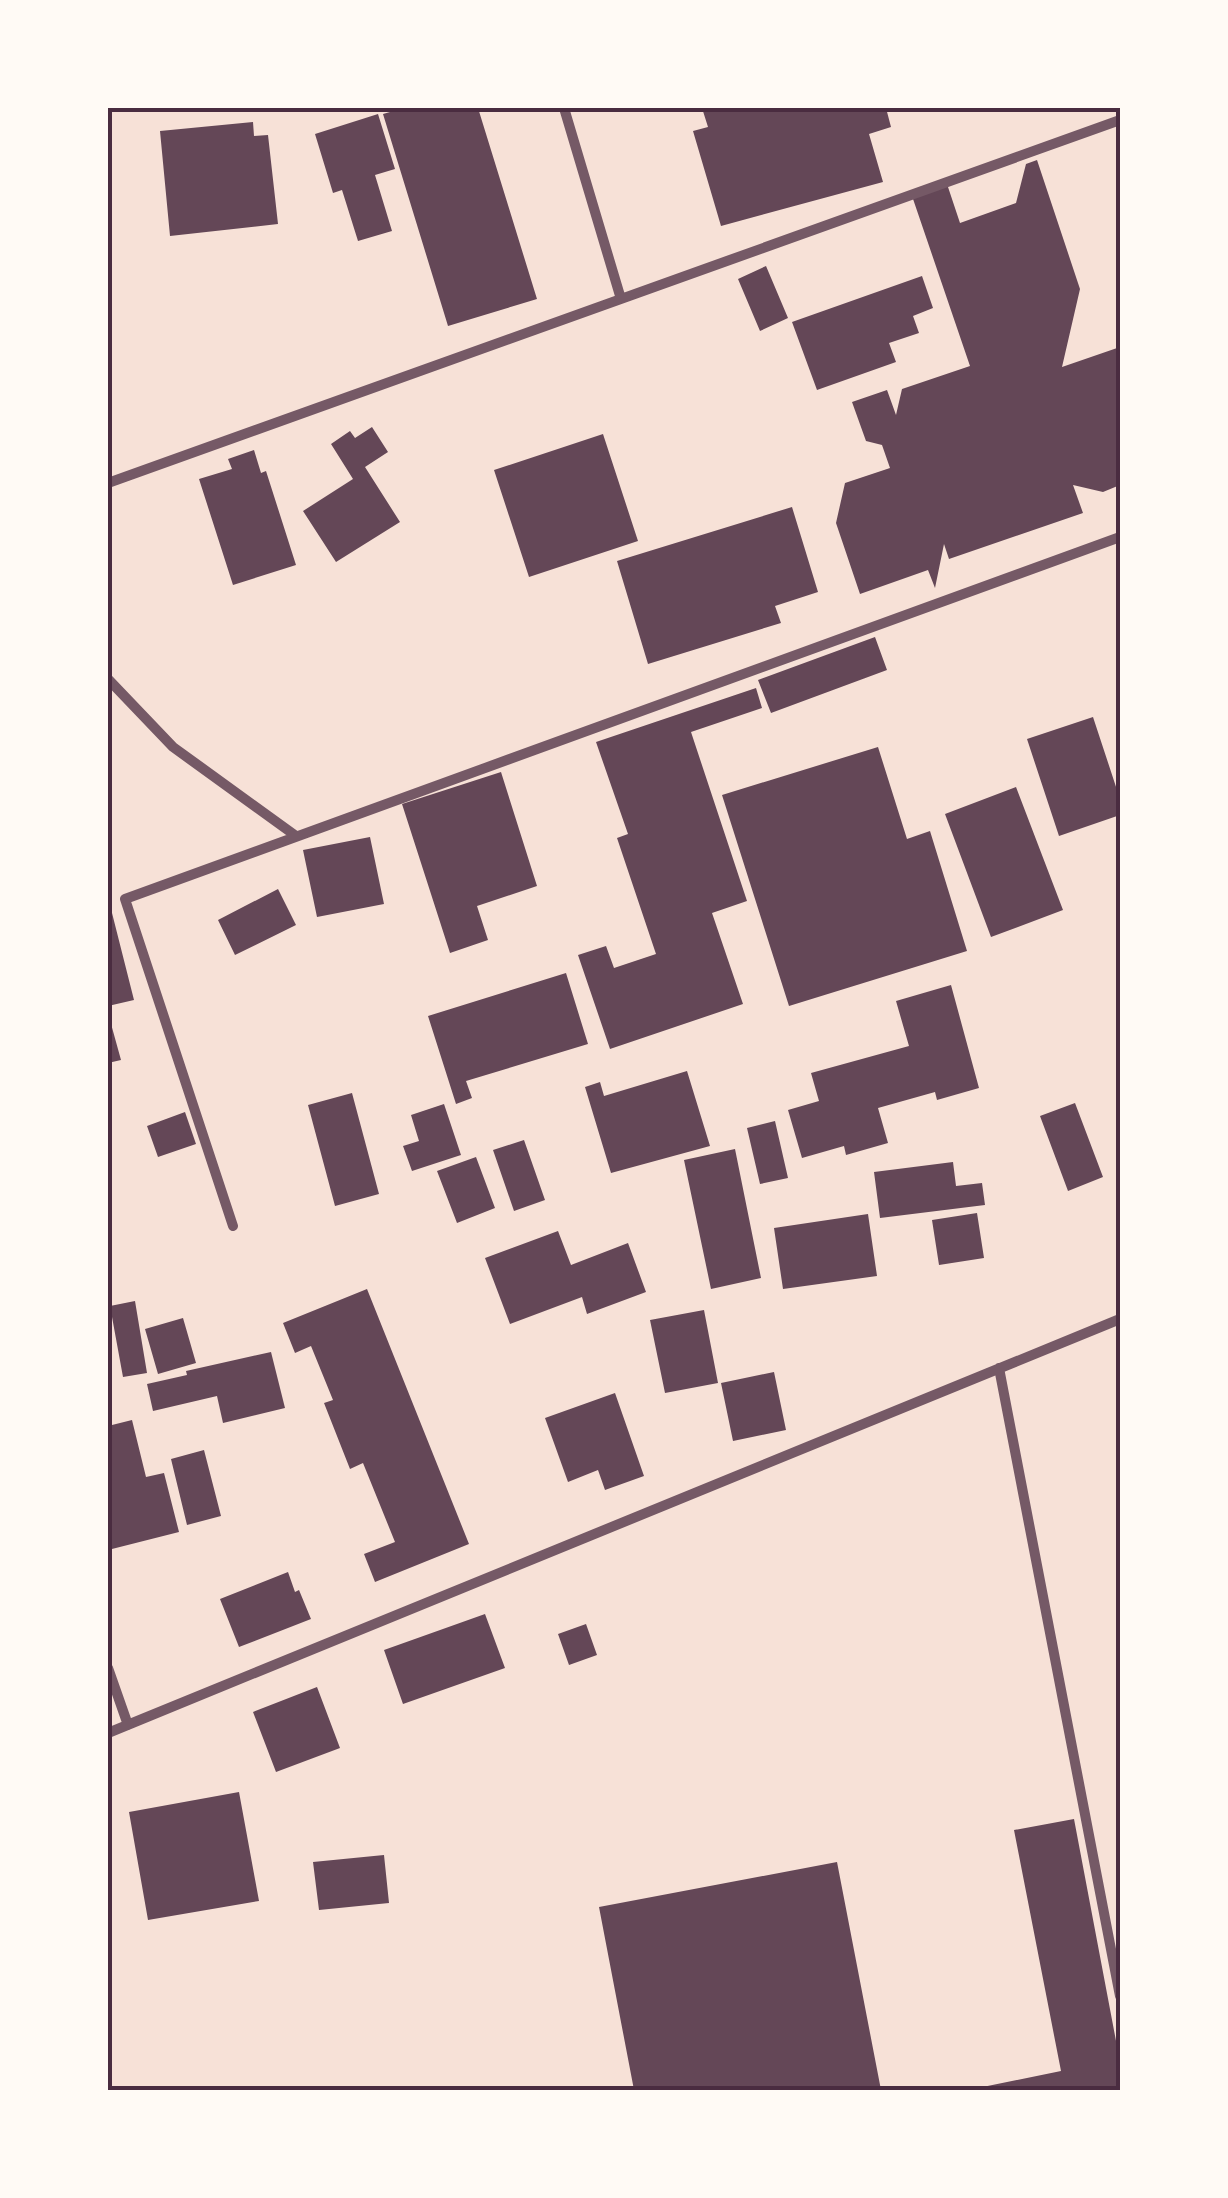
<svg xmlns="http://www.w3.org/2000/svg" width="1228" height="2198" viewBox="0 0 1228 2198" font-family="Ubuntu,sans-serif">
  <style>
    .building { fill: #644757 }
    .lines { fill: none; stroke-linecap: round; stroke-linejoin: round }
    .minor { stroke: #755966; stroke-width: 10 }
    .neatline { fill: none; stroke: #4a2c40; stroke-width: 4 }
  </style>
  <rect width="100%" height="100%" fill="#f7e1d7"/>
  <path class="building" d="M404,108H478L537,299L448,326L383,114Z
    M702,108H886L891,127L869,134L883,182L721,226L693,131L708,127Z
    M378,114L395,169L375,175L392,231L358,241L342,190L333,193L315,134Z
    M253,122L254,136L268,135L278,224L170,236L160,131Z
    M1037,160L1080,289L1062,367L1120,347V485L1103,492L1073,485L1083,513L949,559L944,544L935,588L928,570L860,594L836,523L845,483L890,468L882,445L866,441L852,402L887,390L896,415L902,389L970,366L912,196L947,184L960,223L1016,203L1026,164Z
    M766,266L788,318L760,331L738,279Z
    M922,276L933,308L913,316L919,333L889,343L896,362L817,390L792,322Z
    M372,427L388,452L365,467L400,522L336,562L303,511L353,479L331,444L350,431L355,438Z
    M603,434L638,541L529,577L494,470Z
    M254,450L261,473L266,471L296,565L233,585L199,479L232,469L228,459Z
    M792,507L818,592L775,606L781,623L648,664L617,561Z
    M875,637L887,670L771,713L758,680Z
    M756,688L762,708L691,732L747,901L712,913L743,1004L610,1049L578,955L606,946L614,968L656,954L617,838L628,834L596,742Z
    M1093,717L1120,799V815L1059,836L1027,739Z
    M878,747L907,839L930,831L967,951L789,1006L722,795Z
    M501,772L537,886L477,906L488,940L450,953L402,804Z
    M1016,787L1063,910L991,937L945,814Z
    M370,837L384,904L317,917L303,850Z
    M278,889L296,925L235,955L218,920Z
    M111,909L134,1000L108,1006V910Z
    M566,973L588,1044L466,1081L472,1098L456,1104L428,1016Z
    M951,985L979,1088L937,1100L935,1092L878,1108L888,1143L846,1155L844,1146L802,1158L788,1110L819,1101L811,1073L909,1046L896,1001Z
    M108,1013L121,1060L108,1063Z
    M687,1071L710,1146L611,1173L585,1087L600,1082L604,1096Z
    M352,1093L379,1194L335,1206L308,1105Z
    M1075,1103L1103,1177L1068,1191L1040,1116Z
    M444,1104L461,1155L412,1171L403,1146L419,1141L411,1115Z
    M185,1112L196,1144L158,1157L147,1126Z
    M775,1121L788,1178L760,1184L747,1128Z
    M524,1140L545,1200L514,1211L493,1150Z
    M735,1149L761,1278L711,1289L684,1160Z
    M476,1157L495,1208L457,1223L437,1171Z
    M953,1162L956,1186L982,1183L985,1205L880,1218L874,1172Z
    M977,1213L984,1258L939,1265L932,1220Z
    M868,1214L877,1276L783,1289L774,1228Z
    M558,1231L571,1265L628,1243L646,1292L587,1314L582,1297L510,1324L485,1258Z
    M367,1289L469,1544L375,1582L364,1554L395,1542L363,1463L350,1469L324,1403L333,1400L311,1346L295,1353L283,1323Z
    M135,1301L147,1373L123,1377L110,1306Z
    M704,1310L718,1383L665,1393L650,1320Z
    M183,1318L196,1363L158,1374L145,1329Z
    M271,1352L285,1408L223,1423L217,1396L153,1411L147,1384L187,1375L186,1371Z
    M774,1372L786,1430L733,1441L721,1383Z
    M615,1393L644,1476L605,1490L598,1470L568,1482L545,1418Z
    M132,1420L146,1477L164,1473L179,1532L108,1550V1426Z
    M204,1450L221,1516L187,1525L171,1459Z
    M288,1572L295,1592L299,1590L311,1619L239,1647L220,1599Z
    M485,1614L505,1668L403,1704L384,1650Z
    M586,1624L597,1655L569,1665L558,1634Z
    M317,1687L340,1748L276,1772L253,1712Z
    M239,1792L259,1901L148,1920L129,1812Z
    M1074,1819L1120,2062V2090H968L1061,2071L1014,1830Z
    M384,1855L389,1903L319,1910L313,1862Z
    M837,1862L881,2090H634L599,1907Z"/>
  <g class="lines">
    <path class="minor" d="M564,108L621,299
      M108,483L1120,120
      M108,679L173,747L296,836
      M233,1226L125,899L1120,537
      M999,1368L1120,1996
      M108,1668L128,1725
      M108,1733L1120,1319"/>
  </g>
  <rect width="1228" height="2198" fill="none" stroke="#fffaf5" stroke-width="220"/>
  <rect x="110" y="110" width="1008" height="1978" class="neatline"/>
</svg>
